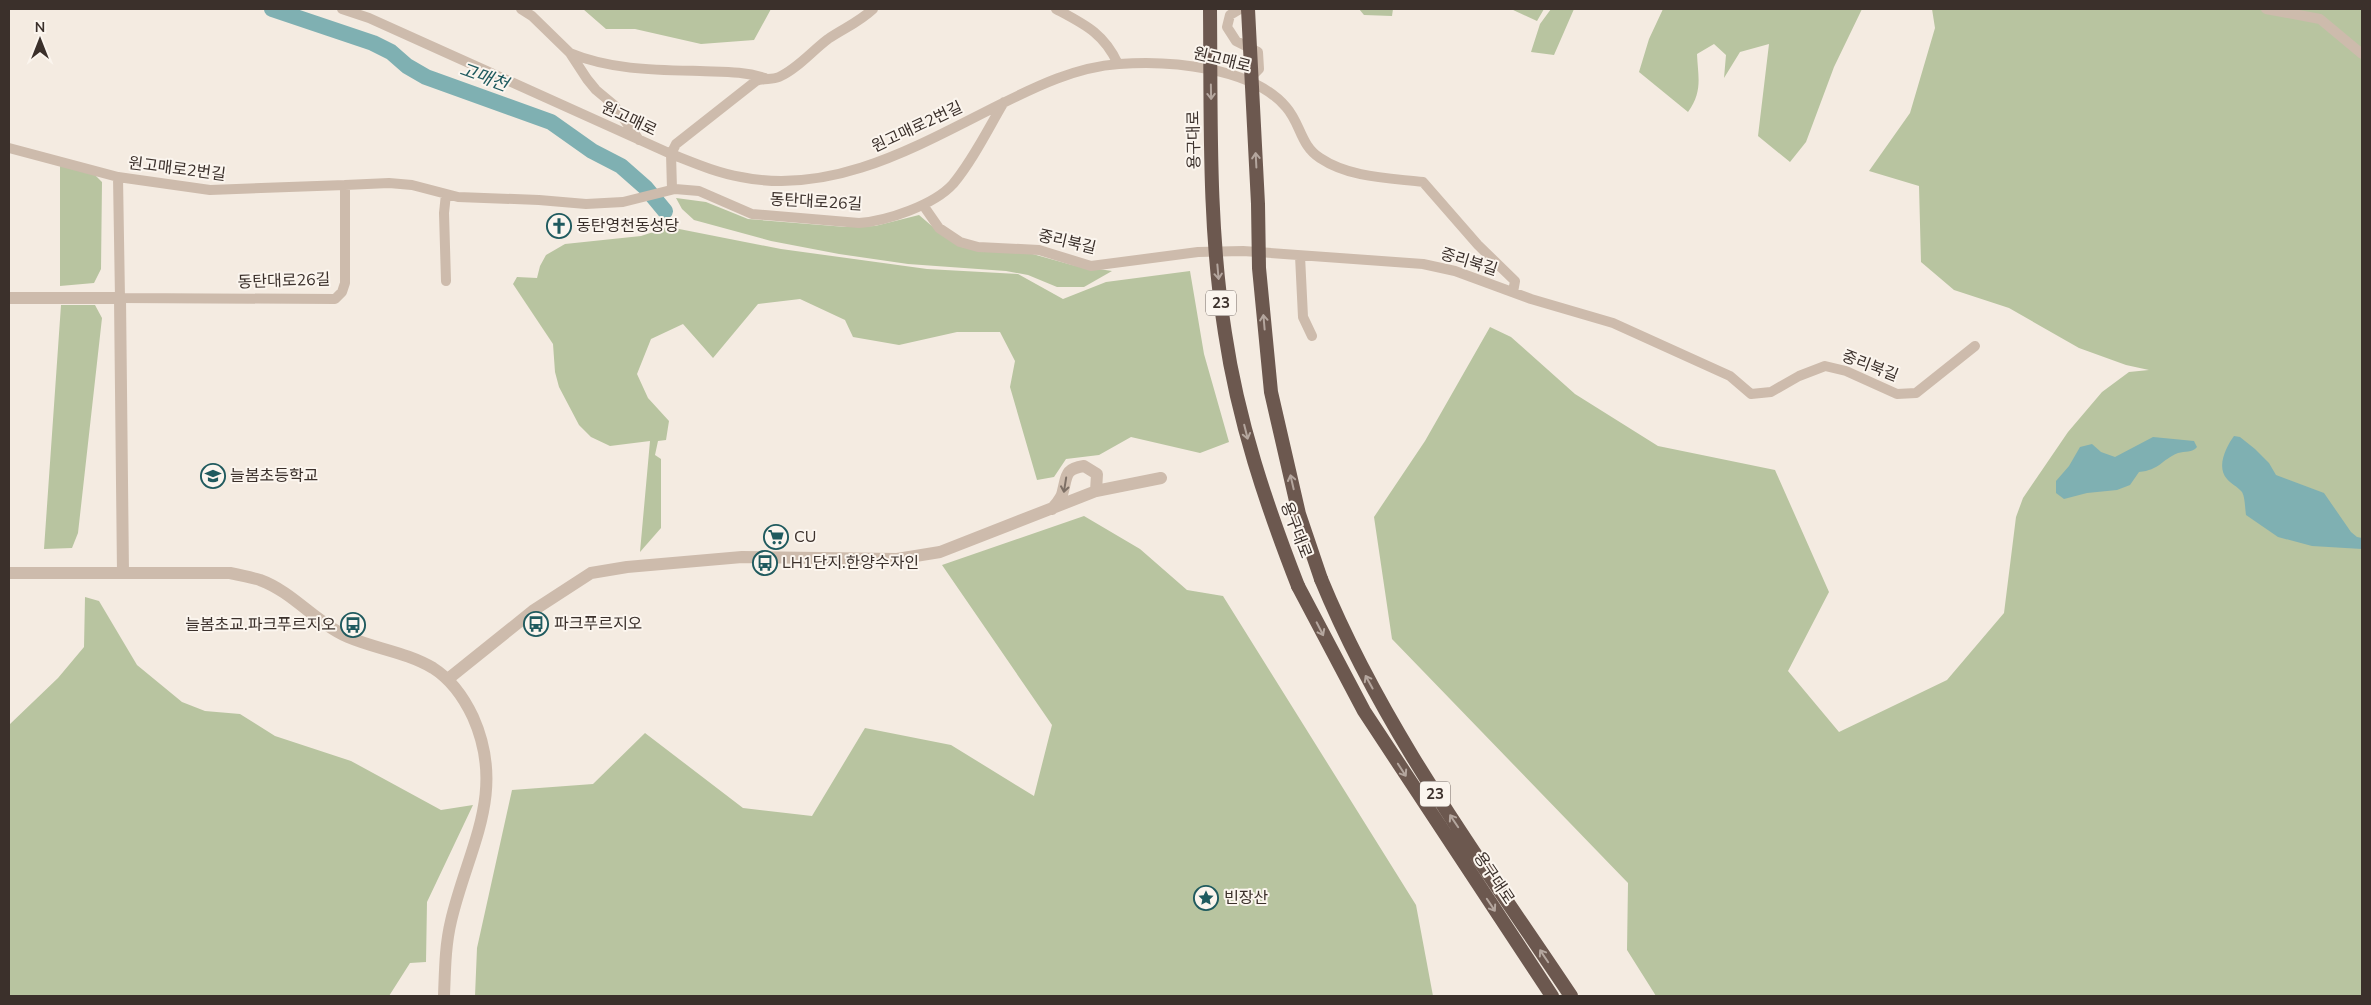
<svg xmlns="http://www.w3.org/2000/svg" width="2371" height="1005" viewBox="0 0 2371 1005" font-family="'Nunito Sans','Noto Sans KR',sans-serif">
  <style>
    .green { fill: #b8c4a0 }
    .water { fill: #7fb0b2 }
    .lines { fill: none; stroke-linecap: round; stroke-linejoin: round }
    .river { stroke: #7fb0b2; stroke-width: 16 }
    .minor { stroke: #cdbbac; stroke-width: 10 }
    .tertiary { stroke: #cdbbac; stroke-width: 12 }
    .trunk { stroke: #6c584f; stroke-width: 14 }
    .trunk-bridge { stroke: #6c584f; stroke-width: 14 }
    .oneway { stroke: #b4a69e }
    .oneway2 { stroke: #7d6f65 }
    .labels { text-anchor: middle; dominant-baseline: central; stroke-width: 4; stroke-linejoin: round; paint-order: stroke }
    .shield { fill: #fbf5ee; stroke: #756b66; stroke-width: 1 }
    .shield-label { font-size: 15px; font-weight: bold; fill: #3b302b }
    .street-label { font-size: 16px; fill: #3b302b; stroke: #fbf5ee }
    .poi-label { font-size: 16px; fill: #3b302b; stroke: #fbf5ee; text-anchor: start }
    .water-label { font-size: 18px; font-style: italic; fill: #1f5a5e; stroke: #fbf5ee }
  </style>
  <rect width="100%" height="100%" fill="#f4ebe1"/>
  <path class="green" d="M583,9H771L754,40L701,44L635,29H606Z
    M1359,9H1393L1392,16L1364,15Z
    M1511,9H1544L1537,21Z
    M1551,9H1574L1554,55L1531,52L1540,24Z
    M1663,9H1862L1834,67L1806,142L1790,162L1758,136L1769,44L1740,52L1724,78L1726,55L1714,44L1697,54C1698,77 1703,91 1688,112L1639,72L1649,39Z
    M1932,9H2362V996H1656L1627,950L1628,883L1392,639L1374,517L1425,441L1490,327L1511,337L1575,394L1658,446L1775,470L1829,592L1788,671L1839,732L1947,680L2004,613L2016,517L2023,498L2068,432L2102,392L2129,372L2149,370L2126,365L2079,348L2009,308L1954,290L1921,262L1919,186L1869,171L1910,113L1935,28Z
    M60,165L91,171L102,182L101,269L94,283L60,286Z
    M676,198L706,202L748,219L846,227L875,226L919,215L933,227L962,247L1029,253L1072,265L1112,271L1084,287H1057L1028,275L1006,271L908,264L839,254L771,241L694,220L682,209Z
    M669,227L781,249L927,269L1018,274L1063,299L1106,282L1190,271L1204,354L1229,442L1200,453L1131,437L1099,455L1066,459L1054,477L1037,480L1010,387L1015,361L1000,332H957L899,345L853,337L845,320L800,299L758,304L713,358L683,324L651,339L637,374L648,398L669,421L666,440L658,441L655,455L661,459V528L640,552L650,441L610,446L591,437L579,425L559,387L555,372L553,344L513,284L517,277L537,278L540,266L546,255L565,244L641,236Z
    M61,305H95L102,318L78,533L72,548L44,549Z
    M1084,516L1140,549L1187,590L1223,596L1416,905L1433,996H475L477,948L512,790L593,784L645,733L743,808L812,816L865,728L951,745L1034,796L1052,725L942,565Z
    M85,597L99,601L137,665L182,702L205,711L240,714L275,736L351,761L441,810L473,805L427,902L426,962L410,963L389,996H9V725L58,678L84,647Z"/>
  <path class="water" d="M2234,436L2240,437L2255,449L2269,463L2276,475L2324,493L2351,532L2357,537L2362,538V549L2312,546L2278,537L2246,515C2245,508 2245,497 2242,492C2237,486 2231,484 2227,479C2216,467 2226,447 2234,436Z
    M2153,437L2194,441L2197,447C2192,453 2185,451 2178,453C2161,460 2160,470 2139,472L2130,485L2117,490L2087,493L2064,499L2056,493V481L2069,466L2080,447L2092,444L2101,452L2115,457Z"/>
  <g class="lines">
    <path class="river" d="M272,9L373,43L391,52L407,66L426,77L551,122L592,151L621,166L646,188L665,211"/>
    <path class="minor" d="M342,9L369,18L671,154L676,144L756,81C764,78 772,80 779,77C797,69 812,51 828,39C844,28 858,23 873,9
      M521,9L532,16L570,53L587,79L596,90L614,105L639,140
      M1056,9C1084,24 1104,33 1118,64
      M1240,9L1230,15L1227,27L1236,41L1258,52L1259,69L1249,79
      M2266,9L2320,19L2362,54
      M570,53C611,70 656,70 700,71C722,72 743,71 765,78
      M9,148L118,177L210,190L345,185
      M118,177L120,298L335,299L342,292L345,283V185L389,183L412,185L458,197L539,200L586,204L623,202L675,189L699,191L752,214L859,223C887,221 934,205 953,184C973,160 988,129 1004,102
      M672,189L671,154C694,163 717,173 741,177C834,196 919,145 999,105C1037,86 1076,67 1119,64C1169,60 1252,67 1286,107C1301,124 1300,145 1320,158C1350,178 1389,178 1423,182L1478,245L1515,281L1513,292
      M923,205L939,228L960,242L978,247L1039,250L1091,266L1198,252L1243,251L1423,264L1455,271L1531,299L1613,323L1730,376L1751,394L1771,392L1799,376L1825,366L1846,371L1897,394L1916,393L1975,346
      M1300,256L1303,317L1312,336
      M446,281L444,213L446,194"/>
    <path class="tertiary" d="M9,298H120L123,573
      M1052,509C1056,504 1062,498 1063,491C1067,475 1065,469 1084,466L1097,474L1096,491
      M9,573H230C240,575 250,577 260,580C293,592 316,623 348,637C376,649 406,652 433,668C452,680 464,698 473,717C507,793 468,848 451,921C445,946 445,971 444,996
      M448,679L534,610L591,573L627,567L742,557L897,559L940,552L1096,491L1161,478"/>
    <path class="trunk" d="M1321,579C1383,730 1481,861 1571,996
      M1298,586L1364,711L1552,996"/>
    <path class="trunk-bridge" d="M1210,9C1211,116 1208,226 1225,333C1238,421 1266,504 1298,586
      M1248,9L1258,204L1259,268L1271,392L1299,514L1321,579"/>
  </g>
  <defs><path id="oneway-shaft" d="M-6 0H5M1.5-3L5.5 0L1.5 3" fill="none" stroke-width="1.6" stroke-linecap="round" stroke-linejoin="round" transform="scale(1.25)"/></defs>
  <g class="oneway">
    <use href="#oneway-shaft" transform="translate(1211 92) rotate(89)"/>
    <use href="#oneway-shaft" transform="translate(1256 160) rotate(-93)"/>
    <use href="#oneway-shaft" transform="translate(1218 272) rotate(85)"/>
    <use href="#oneway-shaft" transform="translate(1264 322) rotate(-95)"/>
    <use href="#oneway-shaft" transform="translate(1246 432) rotate(76)"/>
    <use href="#oneway-shaft" transform="translate(1292 482) rotate(-103)"/>
    <use href="#oneway-shaft" transform="translate(1320 629) rotate(63)"/>
    <use href="#oneway-shaft" transform="translate(1369 682) rotate(-119)"/>
    <use href="#oneway-shaft" transform="translate(1402 770) rotate(57)"/>
    <use href="#oneway-shaft" transform="translate(1454 821) rotate(-124)"/>
    <use href="#oneway-shaft" transform="translate(1491 905) rotate(56)"/>
    <use href="#oneway-shaft" transform="translate(1544 956) rotate(-124)"/>
  </g>
  <use class="oneway2" href="#oneway-shaft" transform="translate(1065 485) rotate(99)"/>
  <defs>
    <symbol id="church-ring" viewBox="-11 -11 22 22"><circle r="9.5" fill="#fbf5ee" stroke="#1f5a5e" stroke-width="1.5"/><path d="M-1.2-6h2.4v3.5h3.3v2.4h-3.3V6h-2.4V-.1h-3.3v-2.4h3.3Z" fill="#1f5a5e"/></symbol>
    <symbol id="school-ring" viewBox="-11 -11 22 22"><circle r="9.5" fill="#fbf5ee" stroke="#1f5a5e" stroke-width="1.5"/><path d="M0-5L7-2L0 1L-7-2ZM-4 1L0 2.5L4 1V4Q0 6-4 4Z" fill="#1f5a5e"/></symbol>
    <symbol id="supermarket-ring" viewBox="-11 -11 22 22"><circle r="9.5" fill="#fbf5ee" stroke="#1f5a5e" stroke-width="1.5"/><path d="M-6-5.5h2.5l.6 2H6L4.5 2H-2.5L-4.4-4H-6ZM-1.5 3.2a1.3 1.3 0 1 0 .1 0ZM3 3.2a1.3 1.3 0 1 0 .1 0Z" fill="#1f5a5e"/></symbol>
    <symbol id="bus-ring" viewBox="-11 -11 22 22"><circle r="9.5" fill="#fbf5ee" stroke="#1f5a5e" stroke-width="1.5"/><path d="M-5-6H5V4H4V6H2V4H-2V6H-4V4H-5ZM-3.5-4V0h7V-4ZM-3.5 1.2v1.5H-2V1.2ZM2 1.2v1.5H3.5V1.2Z" fill="#1f5a5e"/></symbol>
    <symbol id="sight-ring" viewBox="-11 -11 22 22"><circle r="9.5" fill="#fbf5ee" stroke="#1f5a5e" stroke-width="1.5"/><path d="M0-6L1.8-2.2L6-1.7L2.9 1.2L3.7 5.4L0 3.3L-3.7 5.4L-2.9 1.2L-6-1.7L-1.8-2.2Z" fill="#1f5a5e"/></symbol>
  </defs>
  <g fill-rule="evenodd">
    <use href="#church-ring" x="545" y="212" width="28" height="28"/>
    <use href="#school-ring" x="199" y="462" width="28" height="28"/>
    <use href="#supermarket-ring" x="762" y="523" width="28" height="28"/>
    <use href="#bus-ring" x="751" y="549" width="28" height="28"/>
    <use href="#bus-ring" x="522" y="610" width="28" height="28"/>
    <use href="#bus-ring" x="339" y="611" width="28" height="28"/>
    <use href="#sight-ring" x="1192" y="884" width="28" height="28"/>
  </g>
  <g class="labels">
    <g class="shield">
      <rect x="1206" y="290.5" width="30" height="25" rx="4"/>
      <rect x="1420" y="781.5" width="30" height="25" rx="4"/>
    </g>
    <g class="shield-label">
      <text x="1221" y="303">23</text>
      <text x="1435" y="794">23</text>
    </g>
    <g class="street-label">
      <text transform="translate(1222 60) rotate(14)">원고매로</text>
      <text transform="translate(629 119) rotate(25)">원고매로</text>
      <text transform="translate(917 127) rotate(-25)">원고매로2번길</text>
      <text transform="translate(1194 140) rotate(-91)">용구대로</text>
      <text transform="translate(177 169) rotate(7)">원고매로2번길</text>
      <text transform="translate(816 202) rotate(3)">동탄대로26길</text>
      <text transform="translate(1067 242) rotate(13)">중리북길</text>
      <text transform="translate(1469 262) rotate(17)">중리북길</text>
      <text transform="translate(284 281) rotate(-2)">동탄대로26길</text>
      <text transform="translate(1870 366) rotate(21)">중리북길</text>
      <text transform="translate(1296 530) rotate(69)">용구대로</text>
      <text transform="translate(1494 878) rotate(56)">용구대로</text>
    </g>
    <g class="poi-label">
      <text x="576" y="226">동탄영천동성당</text>
      <text x="230" y="476">늘봄초등학교</text>
      <text x="794" y="537">CU</text>
      <text x="782" y="563">LH1단지.한양수자인</text>
      <text x="554" y="624">파크푸르지오</text>
      <text x="336" y="625" text-anchor="end">늘봄초교.파크푸르지오</text>
      <text x="1224" y="898">빈장산</text>
    </g>
    <g class="water-label">
      <text transform="translate(484 77) rotate(20)">고매천</text>
    </g>
  </g>
  <rect width="2371" height="1005" fill="none" stroke="#3b302b" stroke-width="20"/>
  <g transform="translate(40 40)" stroke="#fbf5ee" stroke-width="4" paint-order="stroke">
  <path d="M0-4L9 19L0 12L-9 19Z" fill="#3b302b"/>
  <text y="-8" font-size="14" font-weight="bold" text-anchor="middle" fill="#3b302b">N</text>
  </g>
</svg>
